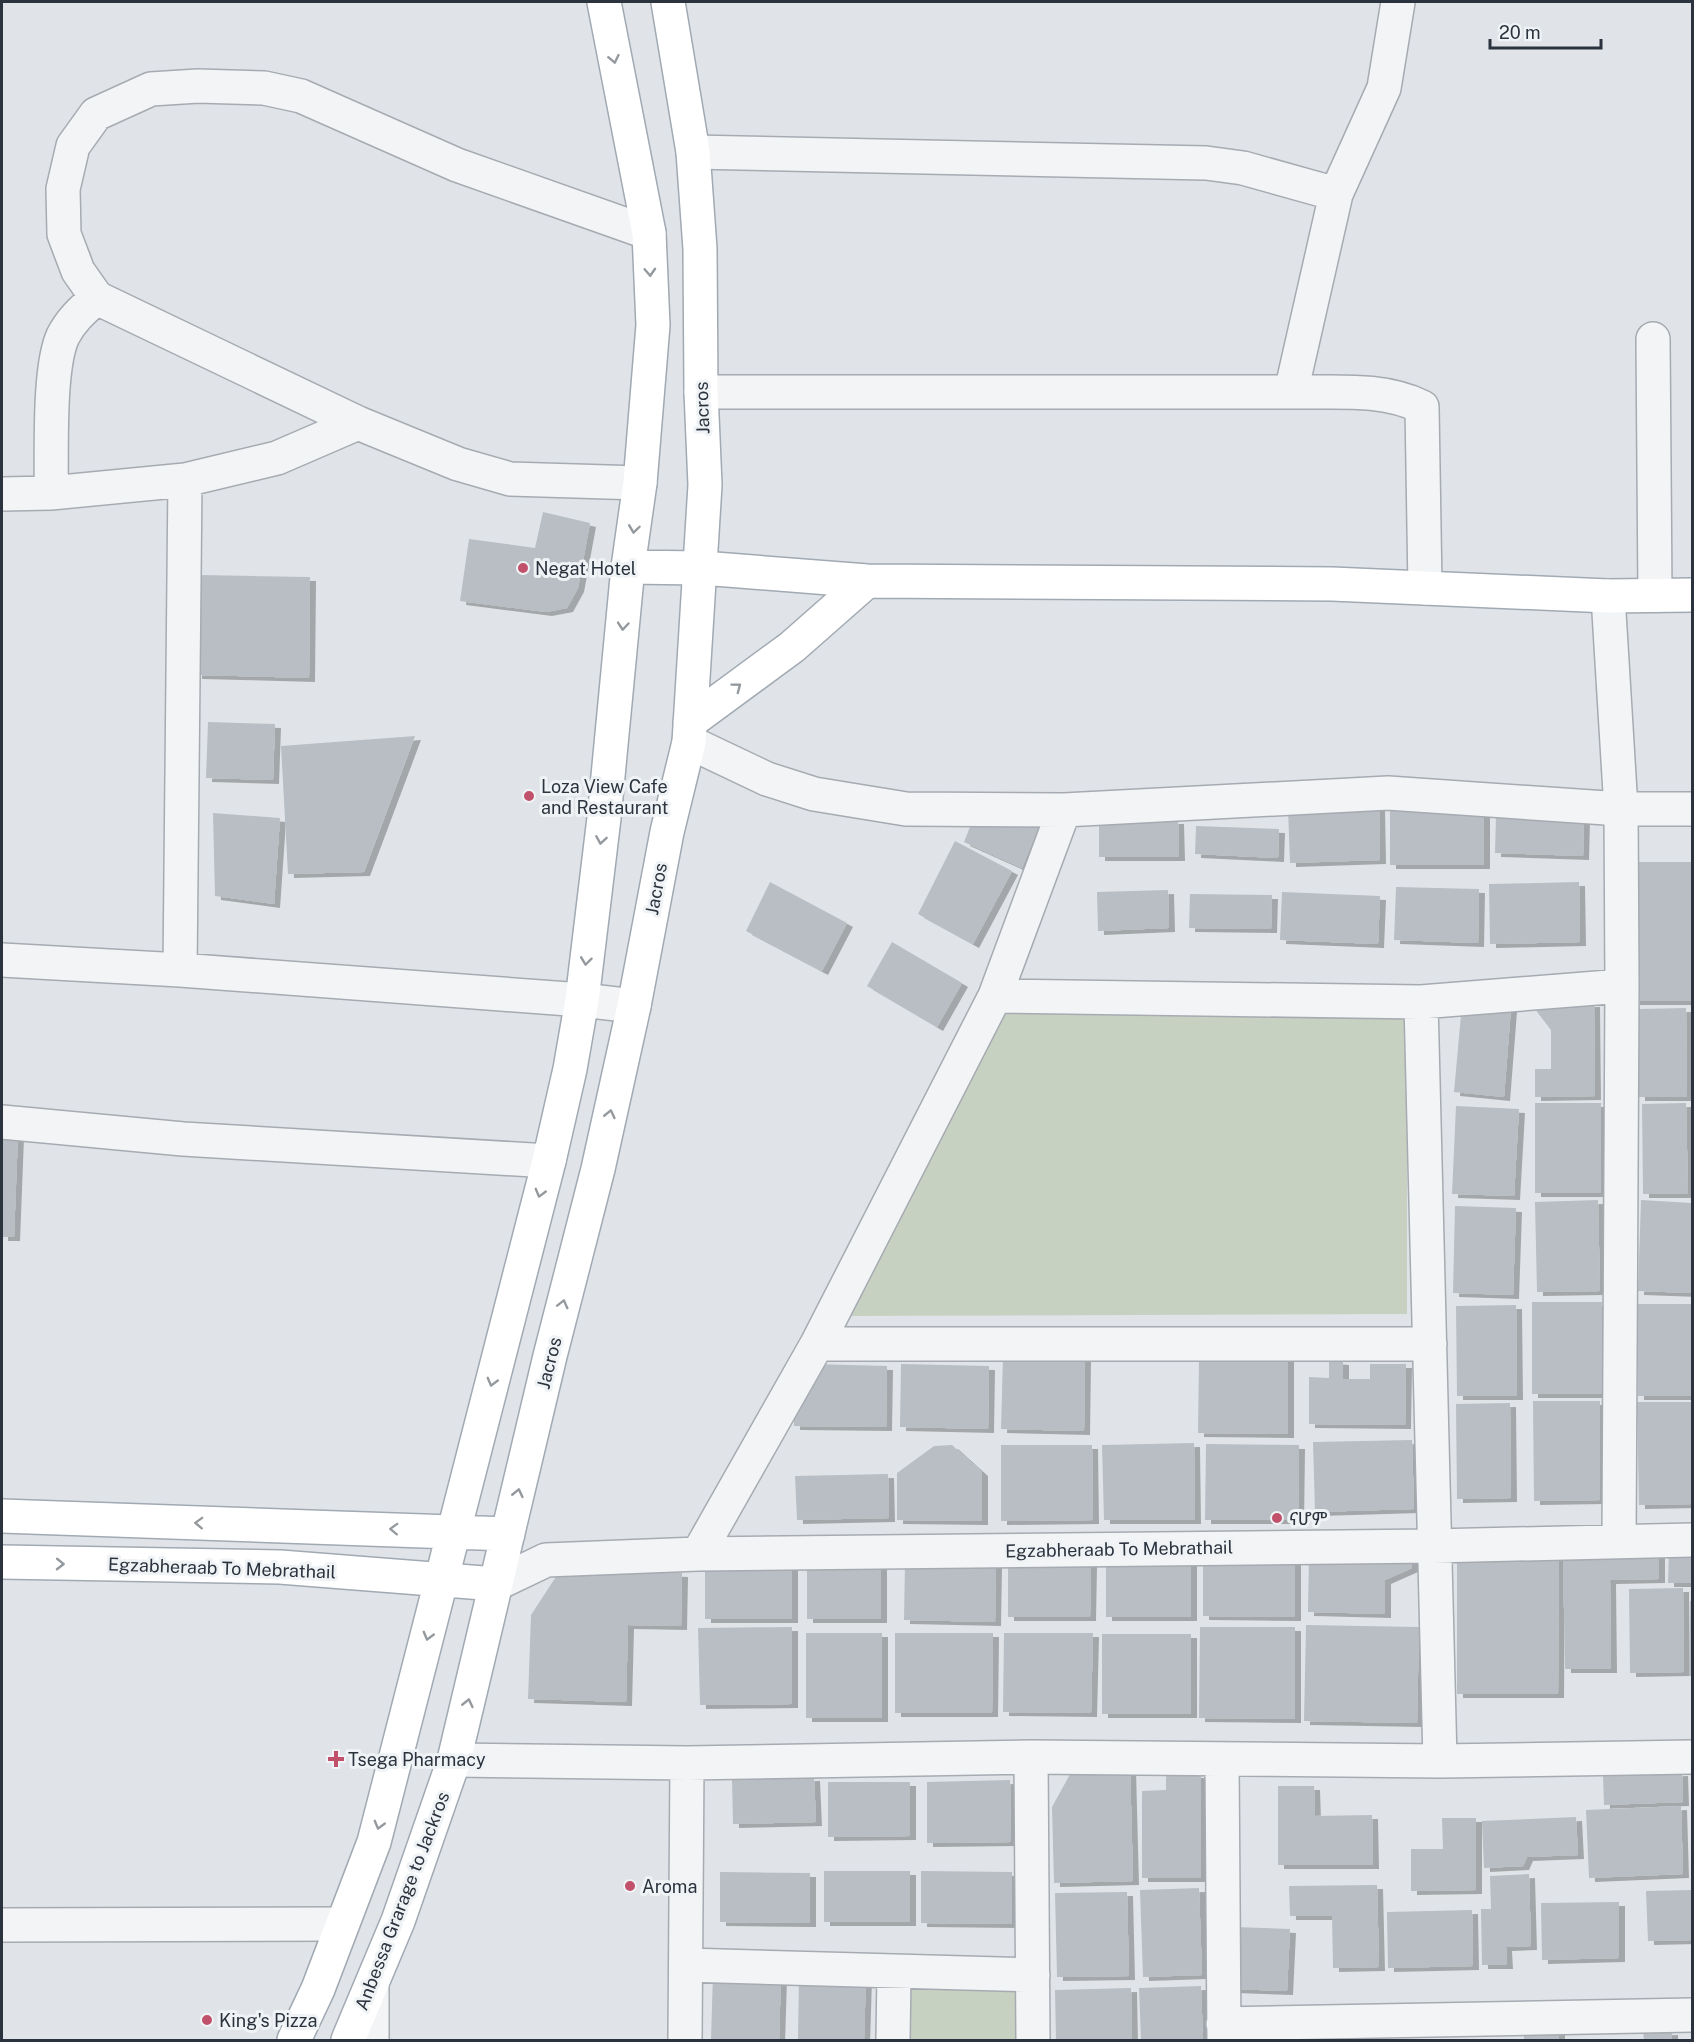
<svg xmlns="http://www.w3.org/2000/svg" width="1694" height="2042" viewBox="0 0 1694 2042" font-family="'Public Sans','Noto Sans Ethiopic',sans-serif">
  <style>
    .green { fill: #c7d1c2 }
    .building { fill: #b8bec4; filter: url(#shadow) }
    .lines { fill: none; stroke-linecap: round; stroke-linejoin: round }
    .minor-casing { stroke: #a6abb2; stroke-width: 36 }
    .major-casing { stroke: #a1a9b2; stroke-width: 36 }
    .minor { stroke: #f3f4f6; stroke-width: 33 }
    .major { stroke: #fff; stroke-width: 33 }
    .oneway { stroke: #94999e }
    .poi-dot { fill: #c1516b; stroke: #f0f3f5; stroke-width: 2 }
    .labels { text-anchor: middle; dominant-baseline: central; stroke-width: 6; stroke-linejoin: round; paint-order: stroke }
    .street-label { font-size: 18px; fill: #2a333e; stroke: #f0f3f5 }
    .poi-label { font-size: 18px; fill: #2a333e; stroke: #f0f3f5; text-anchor: start }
  </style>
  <defs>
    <filter id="shadow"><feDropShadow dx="6" dy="4" stdDeviation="0" flood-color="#0004"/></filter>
  </defs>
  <rect width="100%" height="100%" fill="#e0e4e8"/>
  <path class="green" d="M989,1011H1407V1314L843,1316Z
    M1015,1971L1016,2040H883L882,1973Z"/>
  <path class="building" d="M543,512L590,523L578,588L567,608L546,612L460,601L469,539L535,548Z
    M197,575L310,577L309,678L196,675Z
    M208,722L275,724L273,780L206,778Z
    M415,736L364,872L288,874L281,746Z
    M1390,802H1484V865H1390Z
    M1379,806L1380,860L1290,863L1288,809Z
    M213,813L280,818L274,904L215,896Z
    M975,814L1041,821L1022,868L964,842Z
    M1496,815L1584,816L1583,856L1495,853Z
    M1178,820L1179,857H1099V821Z
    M1196,826L1279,829L1278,858L1195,854Z
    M955,841L1012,871L973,944L918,914Z
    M1634,862H1692V1001H1634Z
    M770,882L847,923L822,971L746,931Z
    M1579,882L1580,942L1490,944L1489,884Z
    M1396,887L1479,889L1478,943L1394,940Z
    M1168,890L1169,928L1098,931L1097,892Z
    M1282,892L1380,896L1378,944L1280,940Z
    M1190,894L1272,895L1271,929L1189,928Z
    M892,942L962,983L937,1027L867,986Z
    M1594,1003L1595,1096L1535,1097V1069H1551V1030L1531,1004Z
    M1462,1004L1511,1008L1504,1097L1454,1092Z
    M1686,1008L1687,1097H1639L1638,1009Z
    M1535,1103H1601V1193H1535Z
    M1686,1103L1688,1194H1643L1642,1104Z
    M1456,1106L1519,1109L1514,1196L1452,1194Z
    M2,1134H18L14,1237H2Z
    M1598,1200L1600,1291L1537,1292L1535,1202Z
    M1641,1200L1692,1203V1293L1638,1291Z
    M1455,1206L1516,1208L1513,1295L1453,1293Z
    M1532,1302H1602V1394H1532Z
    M1638,1304H1692V1396H1638Z
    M1516,1305L1517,1396H1457L1456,1306Z
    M1003,1357L1085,1358L1084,1431L1001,1429Z
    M1199,1357H1288V1434L1198,1433Z
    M1329,1360L1343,1361V1379H1370V1364H1406L1405,1425L1309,1424V1377L1329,1378Z
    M813,1364L887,1366L886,1427L794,1426V1398Z
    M901,1364L989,1366L988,1429L900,1427Z
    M1533,1401H1600V1500L1534,1501Z
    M1637,1402H1692V1504L1639,1505Z
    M1510,1403L1511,1498L1457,1499L1456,1404Z
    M1412,1440L1414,1509L1315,1512L1313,1442Z
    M1194,1443L1195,1520H1104L1102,1445Z
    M1206,1444L1299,1445L1298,1520H1205Z
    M952,1445L982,1472V1521L897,1520V1473L934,1446Z
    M1001,1445H1092L1093,1520L1001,1521Z
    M888,1474L889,1518L797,1520L795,1476Z
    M1659,1548V1579L1610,1580L1611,1669H1565L1563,1549Z
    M1669,1549H1692V1583H1668Z
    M1309,1553L1412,1554V1568L1385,1580V1614L1308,1612Z
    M1457,1554H1559L1558,1694H1457Z
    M1203,1558L1295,1559V1617L1203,1616Z
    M1191,1560V1617H1106V1561Z
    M1008,1561L1091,1562L1090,1617H1008Z
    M905,1562L996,1564L995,1622L904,1620Z
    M792,1563V1619H705V1564Z
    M807,1564H881V1619H807Z
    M561,1569L682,1573L681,1626L628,1625L626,1702L528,1699L531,1615Z
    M1683,1588L1684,1672L1630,1673L1629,1589Z
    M1690,1601H1692V1676H1689Z
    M1306,1625L1419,1627L1417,1723L1304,1721Z
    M792,1627V1704L700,1705L698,1628Z
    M1200,1627H1295V1719L1199,1718Z
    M806,1633H882V1718H806Z
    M895,1633H993L992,1713H895Z
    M1004,1633H1093L1091,1713L1003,1712Z
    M1102,1634H1191V1714H1102Z
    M1130,1766L1133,1881L1054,1883L1052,1807L1074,1767Z
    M1682,1772L1683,1802L1604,1805L1603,1775Z
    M1166,1774H1201V1878H1142V1791L1166,1790Z
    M814,1777L816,1822L733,1824L732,1779Z
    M1010,1780L1011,1842L927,1843V1782Z
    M828,1782H910V1836L828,1837Z
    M1278,1786H1314L1315,1816L1372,1815L1373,1865H1278Z
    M1681,1806L1683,1874L1589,1878L1586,1810Z
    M1576,1817L1578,1855L1527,1857L1523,1866L1484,1868L1482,1821Z
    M1442,1818H1476V1890L1411,1891V1849H1443Z
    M824,1871H910V1922H824Z
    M921,1871L1012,1872V1924L921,1923Z
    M720,1872L810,1873V1923L720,1922Z
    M1529,1874L1531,1946L1506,1947L1507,1965H1482L1481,1909H1491L1490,1876Z
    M1377,1885L1379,1967L1333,1968L1332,1916H1290L1289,1886Z
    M1199,1888L1202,1975L1143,1977L1140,1890Z
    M1692,1890V1940L1648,1941L1646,1891Z
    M1127,1892L1129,1976L1057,1977L1055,1893Z
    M1619,1902V1958L1542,1960L1541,1903Z
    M1472,1910L1473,1966L1388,1968L1387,1912Z
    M1234,1927L1290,1929L1287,1991L1231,1989Z
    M713,1973L781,1975L779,2040H711Z
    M799,1974L866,1976L864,2040H798Z
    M1201,1986L1203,2040H1141L1139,1988Z
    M1131,1988L1132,2040H1056L1055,1990Z
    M1559,2031V2040H1524V2032Z
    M1672,2031V2040H1644L1643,2032Z"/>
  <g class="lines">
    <defs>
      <path id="minor" d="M693,152L1206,163L1243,168L1336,194
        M1653,339L1655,595
        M701,392H1291C1334,393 1382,387 1422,407L1425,588
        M1291,392L1336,194L1384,88L1398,2
        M640,483L510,479L458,464L358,423L97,298L78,271L64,234L63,189L73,146L96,114L151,89L198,86L264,88L301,96L457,165L649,233
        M51,493C52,454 48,368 63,336C71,320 84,308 97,298
        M2,494L51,493L185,480L277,458L358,423
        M1608,596L1621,809L1622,986L1619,1541
        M689,742L767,779L814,794L906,809L1064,810L1388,793L1621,809H1692
        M2,960L180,970L582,1000L634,1006
        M180,970L185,480
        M995,996L1421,1002L1622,986
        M1421,1002L1440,1761
        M2,1122L183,1139L549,1161
        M817,1344H1430
        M698,1554L817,1344L995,996L1064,810
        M496,1584L546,1560L698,1554L1433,1546L1692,1540
        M1031,1757L1033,2040
        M454,1760L687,1763L1031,1757L1440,1761L1692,1757
        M1222,1760L1224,2040
        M2,1925L342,1924
        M686,1965L1033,1975
        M1223,2024L1692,2015
        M372,2040V1985
        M685,2040L687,1763
        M893,2040L894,1972"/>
      <path id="major" d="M628,567L702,568L867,581L1332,584L1608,596L1692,595
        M690,722L792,647L867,581
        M2,1516L508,1534
        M2,1562L280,1567L496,1584
        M294,2040L318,1989L374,1842L549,1161L570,1069L582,1000L604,818L628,567L640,483L653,325L649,233L604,2
        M348,2040L398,1921L454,1760L550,1356L598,1169L634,1006L667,832L689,742L705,485L701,392L700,249L693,152L668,2"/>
    </defs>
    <use href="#minor" class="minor-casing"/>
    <use href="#major" class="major-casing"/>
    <use href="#minor" class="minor"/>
    <use href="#major" class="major"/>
  </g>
  <defs><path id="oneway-chevron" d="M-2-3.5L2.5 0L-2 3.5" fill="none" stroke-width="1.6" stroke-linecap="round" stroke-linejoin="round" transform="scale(1.5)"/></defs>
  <g class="oneway">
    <use href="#oneway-chevron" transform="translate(614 59) rotate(78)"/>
    <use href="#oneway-chevron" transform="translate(650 272) rotate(87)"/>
    <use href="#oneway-chevron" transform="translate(634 529) rotate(98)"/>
    <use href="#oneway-chevron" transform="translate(623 626) rotate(95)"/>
    <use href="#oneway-chevron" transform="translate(737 687) rotate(-37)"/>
    <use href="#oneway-chevron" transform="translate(601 840) rotate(99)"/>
    <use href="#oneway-chevron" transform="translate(586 961) rotate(97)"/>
    <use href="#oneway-chevron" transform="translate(610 1114) rotate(-77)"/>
    <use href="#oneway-chevron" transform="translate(540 1193) rotate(105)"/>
    <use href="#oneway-chevron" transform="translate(563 1304) rotate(-76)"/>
    <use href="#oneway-chevron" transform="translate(492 1382) rotate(105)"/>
    <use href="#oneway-chevron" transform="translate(518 1493) rotate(-77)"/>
    <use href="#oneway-chevron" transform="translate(199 1523) rotate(-178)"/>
    <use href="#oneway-chevron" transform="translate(394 1529) rotate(-178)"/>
    <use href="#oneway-chevron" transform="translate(60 1564) rotate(1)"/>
    <use href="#oneway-chevron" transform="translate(428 1636) rotate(105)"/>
    <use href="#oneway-chevron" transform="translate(468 1703) rotate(-77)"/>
    <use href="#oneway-chevron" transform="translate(379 1825) rotate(105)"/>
  </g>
  <g class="poi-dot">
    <circle cx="523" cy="568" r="6"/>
    <circle cx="529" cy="796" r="6"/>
    <circle cx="1277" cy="1518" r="6"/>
    <path d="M333 1750h6v6h6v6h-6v6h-6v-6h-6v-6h6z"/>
    <circle cx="630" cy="1886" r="6"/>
    <circle cx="207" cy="2020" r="6"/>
  </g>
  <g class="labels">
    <g class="street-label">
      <text transform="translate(702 408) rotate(-92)">Jacros</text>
      <text transform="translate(656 889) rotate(-80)">Jacros</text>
      <text transform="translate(549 1363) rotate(-76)">Jacros</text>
      <text transform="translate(1119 1549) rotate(-1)">Egzabheraab To Mebrathail</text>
      <text transform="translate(222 1568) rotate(2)">Egzabheraab To Mebrathail</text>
      <text transform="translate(402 1901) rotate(-69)">Anbessa Grarage to Jackros</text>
    </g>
    <g class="poi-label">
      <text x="535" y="568">Negat Hotel</text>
      <text x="541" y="786">Loza View Cafe<tspan x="541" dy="21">and Restaurant</tspan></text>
      <text x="1289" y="1518">ናሆም</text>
      <text x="348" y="1759">Tsega Pharmacy</text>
      <text x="642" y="1886">Aroma</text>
      <text x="219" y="2020">King's Pizza</text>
    </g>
  </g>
  <rect width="1694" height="2042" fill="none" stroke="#2a333e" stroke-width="6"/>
  <path d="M1490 39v9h111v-9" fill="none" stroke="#2a333e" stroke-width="3"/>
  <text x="1499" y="39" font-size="18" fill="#2a333e" stroke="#f0f3f5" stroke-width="4.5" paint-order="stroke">20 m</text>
</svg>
